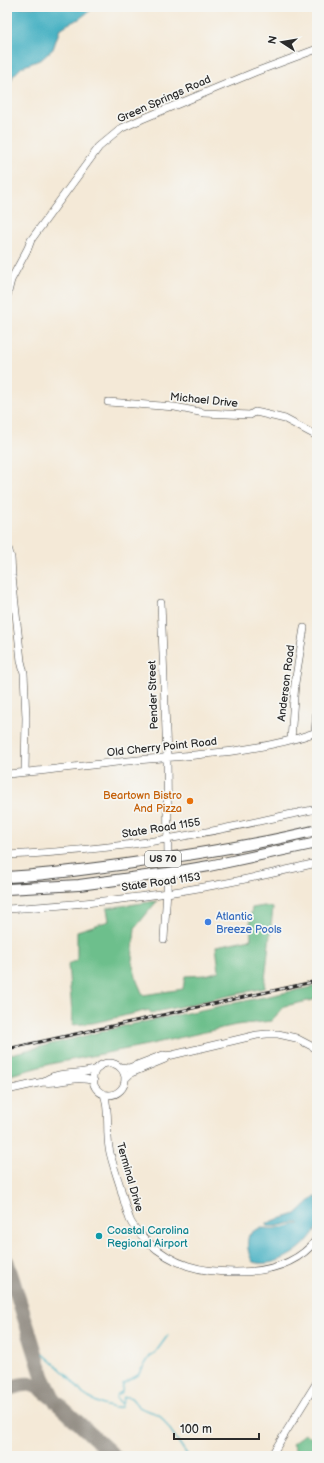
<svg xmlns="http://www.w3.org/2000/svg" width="324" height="1463" viewBox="0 0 324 1463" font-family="'Balsamiq Sans',sans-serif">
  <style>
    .forest { fill: #6dbf8c; stroke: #4c755c }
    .water { fill: #44b0c2; stroke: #386e76 }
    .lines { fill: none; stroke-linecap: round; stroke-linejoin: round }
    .stream { stroke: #44b0c2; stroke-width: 1.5 }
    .taxiway { stroke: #908a81; stroke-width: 15 }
    .minor-casing { stroke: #494845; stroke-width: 8 }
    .highway-casing { stroke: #494845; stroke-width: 12 }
    .minor { stroke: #fff; stroke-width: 7 }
    .highway { stroke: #fff; stroke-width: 10 }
    .rail-casing { stroke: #2b2b2b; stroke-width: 3 }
    .rail { stroke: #f6f6f2; stroke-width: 1.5; stroke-dasharray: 4.5; stroke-linecap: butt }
    .food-dot { fill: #e8710a; stroke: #f6f6f2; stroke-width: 1.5 }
    .shop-dot { fill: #3f7fe0; stroke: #f6f6f2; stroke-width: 1.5 }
    .culture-dot { fill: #0f9aa8; stroke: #f6f6f2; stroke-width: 1.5 }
    .labels { text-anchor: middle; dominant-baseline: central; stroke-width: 3.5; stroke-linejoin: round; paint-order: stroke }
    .shield { fill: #f6f6f2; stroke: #686867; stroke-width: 1 }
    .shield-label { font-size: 10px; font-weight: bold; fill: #2b2b2b }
    .street-label { font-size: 11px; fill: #2b2b2b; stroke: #f6f6f2 }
    .food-label { font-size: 11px; fill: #c56008; stroke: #f6f6f2; text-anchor: end }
    .shop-label { font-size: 11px; fill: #366cbe; stroke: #f6f6f2; text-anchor: start }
    .culture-label { font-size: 11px; fill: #0d838f; stroke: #f6f6f2; text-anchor: start }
  </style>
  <rect width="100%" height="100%" fill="#f6f6f2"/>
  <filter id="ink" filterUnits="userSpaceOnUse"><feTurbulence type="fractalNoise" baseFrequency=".025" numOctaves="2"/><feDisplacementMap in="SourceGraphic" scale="8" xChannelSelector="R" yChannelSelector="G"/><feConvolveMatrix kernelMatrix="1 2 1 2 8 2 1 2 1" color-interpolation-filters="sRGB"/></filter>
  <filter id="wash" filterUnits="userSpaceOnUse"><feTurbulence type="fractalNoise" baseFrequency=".012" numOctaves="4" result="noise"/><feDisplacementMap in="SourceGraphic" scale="16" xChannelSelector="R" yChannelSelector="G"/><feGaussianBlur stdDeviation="0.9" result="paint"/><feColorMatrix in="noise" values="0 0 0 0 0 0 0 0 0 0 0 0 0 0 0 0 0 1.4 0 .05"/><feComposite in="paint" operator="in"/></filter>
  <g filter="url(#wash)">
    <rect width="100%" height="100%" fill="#f4e9d7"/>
    <path class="forest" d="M157,901L135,928L132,961L137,981L143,995L183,989L185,976L206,975L219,971L216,946L251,939L250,919L252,908L264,906L273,908L264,988L151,1013L149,1010L93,1023L73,1025L68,964L77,960V931L109,921L107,908Z
      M317,986V999L285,1006L271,1021L236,1025L147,1045L50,1064L7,1076V1055L124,1026Z
      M305,1434L317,1441V1456H291L296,1451L292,1444Z"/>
    <path class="water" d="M7,7H95L79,19L68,24L60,29L53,49L42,59L22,67L13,76L7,90Z
      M315,1196H317C317,1204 319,1220 317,1227C315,1232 311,1236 308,1240C296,1254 272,1268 253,1262C248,1255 246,1243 249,1235C260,1224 265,1230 278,1228C286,1228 292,1224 300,1224L299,1223C288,1222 280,1228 268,1226L266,1225L272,1221L296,1214Z"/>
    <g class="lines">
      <path class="stream" d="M39,1350L66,1374L83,1394L89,1398L103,1405L115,1408L121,1407L124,1397C133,1395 133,1402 138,1406C144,1411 152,1411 159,1415C163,1418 183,1449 188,1456
        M121,1403L116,1398L118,1394L122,1392L123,1384L138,1375L151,1355L155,1353L168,1335"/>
      <path class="taxiway" d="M7,1262L43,1377L55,1401L114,1456
        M7,1389C29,1382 33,1381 51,1397"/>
    </g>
  </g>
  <g filter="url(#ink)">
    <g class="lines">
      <defs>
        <path id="minor" d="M7,296L11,280L28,248L31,240L99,147L122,128L142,119L255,72L317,49
          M108,402L175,407L204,413L250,415L255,412L260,413L285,419L317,436
          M7,544L11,558L12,576L21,661L24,673L26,718L25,772
          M161,603L167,757L168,859
          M315,733L317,709
          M291,740L295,683L304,628
          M7,774C54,770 102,763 149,759C206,754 263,751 317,732
          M7,855C70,852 133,846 195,834C236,827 276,817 317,809
          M7,909C75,905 143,898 210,886C246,880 281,871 317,863
          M164,939L168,873
          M93 1079a16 16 0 1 1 32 0a16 16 0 1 1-32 0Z
          M120,1067L129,1068L163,1055L168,1056L257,1035L267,1034H278L296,1038L317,1049
          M125,1079L131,1073L165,1059L168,1056
          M43,1082C57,1070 80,1076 97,1069
          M7,1090L43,1082C60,1085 74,1074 94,1081
          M104,1094C110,1111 106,1129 109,1148C111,1160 116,1173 120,1186C123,1197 126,1209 130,1220C134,1229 141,1235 147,1241C174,1266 200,1272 236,1272C267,1272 298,1264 317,1239
          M271,1456L317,1382"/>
        <path id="highway" d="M7,877C45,875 82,870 119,865C185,856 252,846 317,830
          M7,889L79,885L168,873L209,866L317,843"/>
      </defs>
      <use href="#minor" class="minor-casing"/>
      <use href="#highway" class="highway-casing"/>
      <use href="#minor" class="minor"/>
      <use href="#highway" class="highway"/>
      <defs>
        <path id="rail" d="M7,1049L317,981"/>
      </defs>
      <use href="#rail" class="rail-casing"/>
      <use href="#rail" class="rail"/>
    </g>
  </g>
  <circle class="food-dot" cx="190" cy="801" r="4"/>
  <circle class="shop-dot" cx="208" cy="922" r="4"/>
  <circle class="culture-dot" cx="99" cy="1236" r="4"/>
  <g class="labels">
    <rect class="shield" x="145" y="851" width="36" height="16" rx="3"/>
    <g class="shield-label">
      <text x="163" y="859">US 70</text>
    </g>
    <g class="street-label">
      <text transform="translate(164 99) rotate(-24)">Green Springs Road</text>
      <text transform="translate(204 400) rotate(6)">Michael Drive</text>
      <text transform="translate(286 683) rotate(-83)">Anderson Road</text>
      <text transform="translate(153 695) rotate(-92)">Pender Street</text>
      <text transform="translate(162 747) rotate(-6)">Old Cherry Point Road</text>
      <text transform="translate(161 828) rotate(-9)">State Road 1155</text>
      <text transform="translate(161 882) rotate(-8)">State Road 1153</text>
      <text transform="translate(130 1177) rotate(74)">Terminal Drive</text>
    </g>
    <g class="food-label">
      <text x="182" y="795">Beartown Bistro<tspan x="182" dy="13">And Pizza</tspan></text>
    </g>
    <g class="shop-label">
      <text x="216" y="916">Atlantic<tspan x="216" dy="13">Breeze Pools</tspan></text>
    </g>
    <g class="culture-label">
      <text x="107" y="1230">Coastal Carolina<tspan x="107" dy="13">Regional Airport</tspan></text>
    </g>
  </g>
  <rect width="324" height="1463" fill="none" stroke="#f6f6f2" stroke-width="24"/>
  <g transform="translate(282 42) rotate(282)" stroke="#f6f6f2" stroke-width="3" paint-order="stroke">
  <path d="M0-3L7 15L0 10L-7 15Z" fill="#2b2b2b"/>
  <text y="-6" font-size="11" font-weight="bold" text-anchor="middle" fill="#2b2b2b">N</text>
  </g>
  <path d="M174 1433v6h85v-6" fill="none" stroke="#2b2b2b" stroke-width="2"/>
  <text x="180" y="1433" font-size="12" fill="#2b2b2b" stroke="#f6f6f2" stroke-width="3" paint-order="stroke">100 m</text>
</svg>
